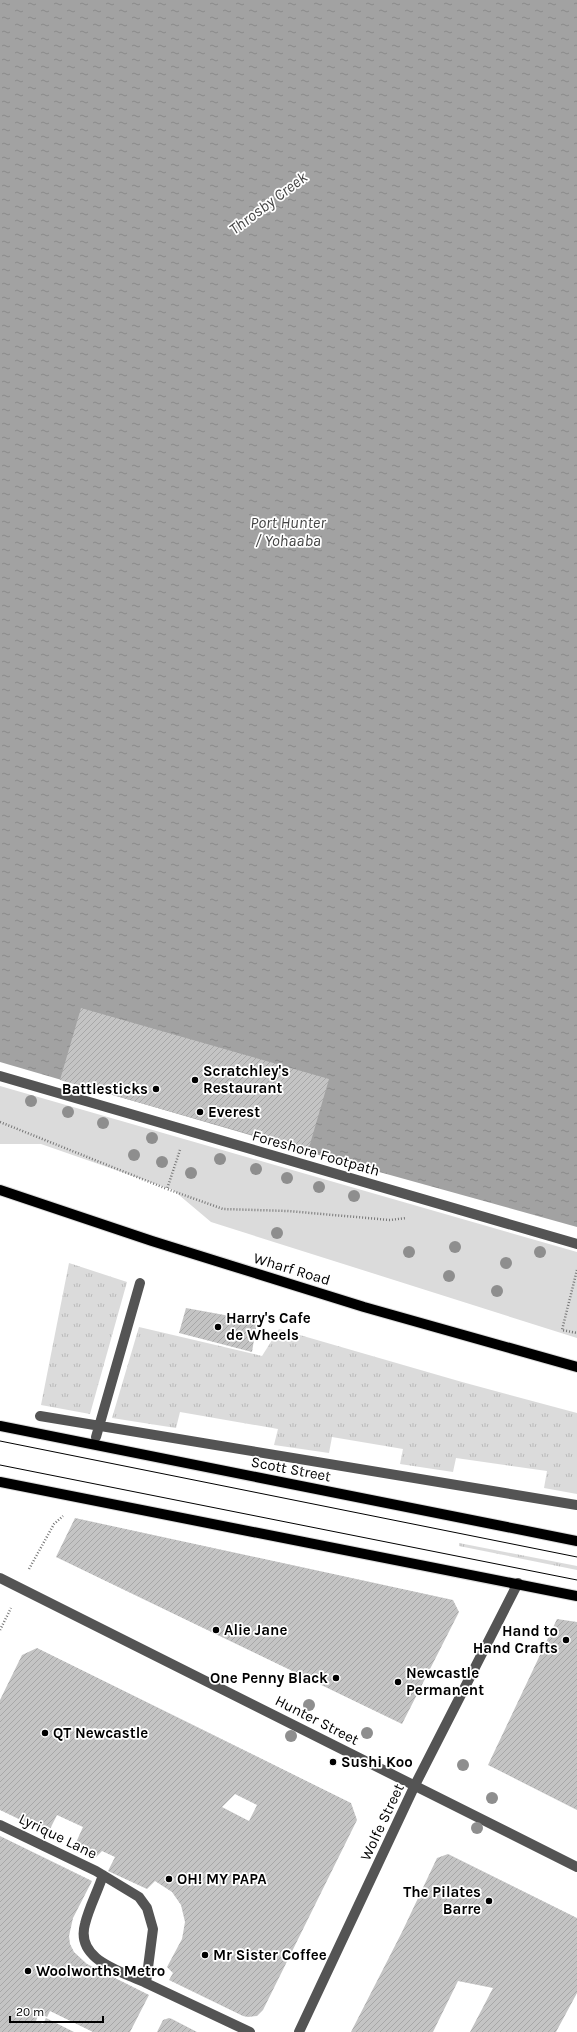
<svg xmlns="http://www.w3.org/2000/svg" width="577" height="2032" viewBox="0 0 577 2032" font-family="Karla,sans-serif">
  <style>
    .grass { fill: url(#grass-tufts) }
    .green { fill: #dbdbdb }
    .water { fill: url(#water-ripples) }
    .building { fill: url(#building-hatch); fill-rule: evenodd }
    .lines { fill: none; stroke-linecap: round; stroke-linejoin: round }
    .major-casing { stroke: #dbdbdb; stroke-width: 12 }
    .path { stroke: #767676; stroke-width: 2.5; stroke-dasharray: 1 2; stroke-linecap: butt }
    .minor { stroke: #545454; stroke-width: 10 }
    .major { stroke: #000; stroke-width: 10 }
    .tram { stroke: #000; stroke-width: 1 }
    .tree { fill: #8e8e8e }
    .poi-dot { fill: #000; stroke: #fff; stroke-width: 1.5 }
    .labels { text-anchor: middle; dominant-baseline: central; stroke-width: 3.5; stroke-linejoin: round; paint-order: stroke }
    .poi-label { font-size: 15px; font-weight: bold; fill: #000; stroke: #fff; text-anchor: start }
    .street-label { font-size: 15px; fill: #000; stroke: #fff }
    .water-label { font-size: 16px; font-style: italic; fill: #434343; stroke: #fff }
  </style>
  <defs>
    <pattern id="grass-tufts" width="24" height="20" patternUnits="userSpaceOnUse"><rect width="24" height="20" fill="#dbdbdb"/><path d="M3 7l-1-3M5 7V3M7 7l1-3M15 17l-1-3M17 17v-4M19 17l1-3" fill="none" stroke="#bababa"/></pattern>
    <pattern id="water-ripples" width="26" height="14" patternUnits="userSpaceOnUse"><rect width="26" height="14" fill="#a2a2a2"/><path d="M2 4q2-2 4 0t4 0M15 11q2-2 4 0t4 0" fill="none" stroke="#8a8a8a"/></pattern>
    <pattern id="building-hatch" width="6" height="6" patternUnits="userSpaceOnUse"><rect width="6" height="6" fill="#c4c4c4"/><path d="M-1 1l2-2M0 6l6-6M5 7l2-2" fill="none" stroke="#a7a7a7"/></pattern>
  </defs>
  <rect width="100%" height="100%" fill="#fff"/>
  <path class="grass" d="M69,1263L127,1282L90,1414L41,1405Z
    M139,1327L262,1356L279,1329L462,1382L577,1413V1494L544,1488L547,1471L456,1458L453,1472L400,1464L403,1449L332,1437L329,1453L274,1445L278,1429L180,1412L176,1428L112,1418Z
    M459,1543L577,1566V1570L459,1546Z"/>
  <path class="green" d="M0,1086L577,1252V1338L211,1222L173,1190L41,1144H0Z"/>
  <path class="water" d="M0,0H577V1227L336,1160L0,1062Z"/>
  <path class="building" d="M81,1008L329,1079L308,1151L60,1080Z
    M186,1308L257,1321L252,1352L179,1333Z
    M75,1518L453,1600L459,1612L402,1724L56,1557Z
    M557,1619L577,1622V1810L488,1765Z
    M37,1648L351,1803L357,1820L263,2010L257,2016L248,2017L243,2016L169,1980L173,1973L167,1967L182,1939L185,1922L181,1905L172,1892L155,1881L147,1889L108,1871L115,1857L102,1851L96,1857L74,1847L83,1827L57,1815L48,1833L0,1810V1700L22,1655ZM235,1794L257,1805L249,1821L222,1807Z
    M0,1836L92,1881L73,1918L69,1936L70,1944L74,1952L87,1964L149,1995L130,2032H93L50,2011L47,2017L39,2013L36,2021L43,2024L46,2018L74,2032H0Z
    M448,1854L577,1918V1993L556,2032H470L493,1988L458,1981L433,2032H351L402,1932L437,1858Z
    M169,2018L172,2019L197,2032H157L163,2020Z"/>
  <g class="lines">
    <defs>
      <path id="major" d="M0,1190L152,1241L364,1307L577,1367
        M0,1426L577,1541
        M0,1482L577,1596"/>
    </defs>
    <use href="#major" class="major-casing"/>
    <path class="path" d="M0,1122L167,1189
      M180,1150L167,1189L223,1209L288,1211L390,1220L406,1218
      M577,1270L562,1330L577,1333
      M29,1569L54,1524L63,1516
      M0,1630L11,1608"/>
    <path class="minor" d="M0,1076L577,1244
      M40,1416L577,1505
      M96,1437L140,1283
      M0,1578L577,1867
      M0,1825L96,1871L139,1897L147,1908L153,1929L146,1983L250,2032
      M103,1875C98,1891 89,1907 85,1924C75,1960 121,1971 146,1983
      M299,2032L415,1785L518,1583"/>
    <use href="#major" class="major"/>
    <path class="tram" d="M0,1441L577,1557
      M0,1465L577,1580"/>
  </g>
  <g class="tree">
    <circle cx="31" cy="1101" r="6"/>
    <circle cx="68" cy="1112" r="6"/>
    <circle cx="103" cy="1123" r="6"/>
    <circle cx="152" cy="1138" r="6"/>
    <circle cx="134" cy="1155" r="6"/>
    <circle cx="220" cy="1159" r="6"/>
    <circle cx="162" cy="1162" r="6"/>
    <circle cx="256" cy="1169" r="6"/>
    <circle cx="191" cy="1173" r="6"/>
    <circle cx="287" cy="1178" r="6"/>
    <circle cx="319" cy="1187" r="6"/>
    <circle cx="354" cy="1196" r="6"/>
    <circle cx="277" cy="1233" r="6"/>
    <circle cx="455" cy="1247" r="6"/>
    <circle cx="409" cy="1252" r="6"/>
    <circle cx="540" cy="1252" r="6"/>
    <circle cx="506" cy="1263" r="6"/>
    <circle cx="449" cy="1276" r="6"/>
    <circle cx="497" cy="1291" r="6"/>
    <circle cx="309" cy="1705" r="6"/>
    <circle cx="367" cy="1733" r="6"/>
    <circle cx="291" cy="1736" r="6"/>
    <circle cx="463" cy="1765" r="6"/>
    <circle cx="492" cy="1798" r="6"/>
    <circle cx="477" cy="1828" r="6"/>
  </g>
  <g class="poi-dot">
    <circle cx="195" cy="1080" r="4"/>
    <circle cx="156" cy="1089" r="4"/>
    <circle cx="200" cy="1112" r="4"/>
    <circle cx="218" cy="1327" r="4"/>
    <circle cx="216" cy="1630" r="4"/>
    <circle cx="566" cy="1640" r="4"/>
    <circle cx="336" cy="1678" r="4"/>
    <circle cx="398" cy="1682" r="4"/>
    <circle cx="45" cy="1733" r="4"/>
    <circle cx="333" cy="1762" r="4"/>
    <circle cx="169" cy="1879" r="4"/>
    <circle cx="489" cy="1901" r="4"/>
    <circle cx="205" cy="1955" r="4"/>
    <circle cx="28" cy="1971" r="4"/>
  </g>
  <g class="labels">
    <g class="poi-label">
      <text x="203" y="1071">Scratchley's<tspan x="203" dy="17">Restaurant</tspan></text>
      <text x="148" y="1089" text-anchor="end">Battlesticks</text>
      <text x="208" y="1112">Everest</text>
      <text x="226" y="1318">Harry's Cafe<tspan x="226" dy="17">de Wheels</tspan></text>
      <text x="224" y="1630">Alie Jane</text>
      <text x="558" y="1631" text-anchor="end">Hand to<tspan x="558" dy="17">Hand Crafts</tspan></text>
      <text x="406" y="1673">Newcastle<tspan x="406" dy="17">Permanent</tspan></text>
      <text x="328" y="1678" text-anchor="end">One Penny Black</text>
      <text x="53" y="1733">QT Newcastle</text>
      <text x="341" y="1762">Sushi Koo</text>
      <text x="177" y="1879">OH! MY PAPA</text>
      <text x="481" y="1892" text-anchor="end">The Pilates<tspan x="481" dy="17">Barre</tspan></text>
      <text x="213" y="1955">Mr Sister Coffee</text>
      <text x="36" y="1971">Woolworths Metro</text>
    </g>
    <g class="street-label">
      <text transform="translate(316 1153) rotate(16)">Foreshore Footpath</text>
      <text transform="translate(292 1269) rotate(17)">Wharf Road</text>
      <text transform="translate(291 1469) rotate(11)">Scott Street</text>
      <text transform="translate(317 1720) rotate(27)">Hunter Street</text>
      <text transform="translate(382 1822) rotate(-65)">Wolfe Street</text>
      <text transform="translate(58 1836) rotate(26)">Lyrique Lane</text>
    </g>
    <g class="water-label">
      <text transform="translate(268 203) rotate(-37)">Throsby Creek</text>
      <text x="288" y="522">Port Hunter<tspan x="288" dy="18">/ Yohaaba</tspan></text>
    </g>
  </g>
  <path d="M10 2016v6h93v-6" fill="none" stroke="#000000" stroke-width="2"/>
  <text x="16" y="2016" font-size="12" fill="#000000" stroke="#ffffff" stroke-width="3" paint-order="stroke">20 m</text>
</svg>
